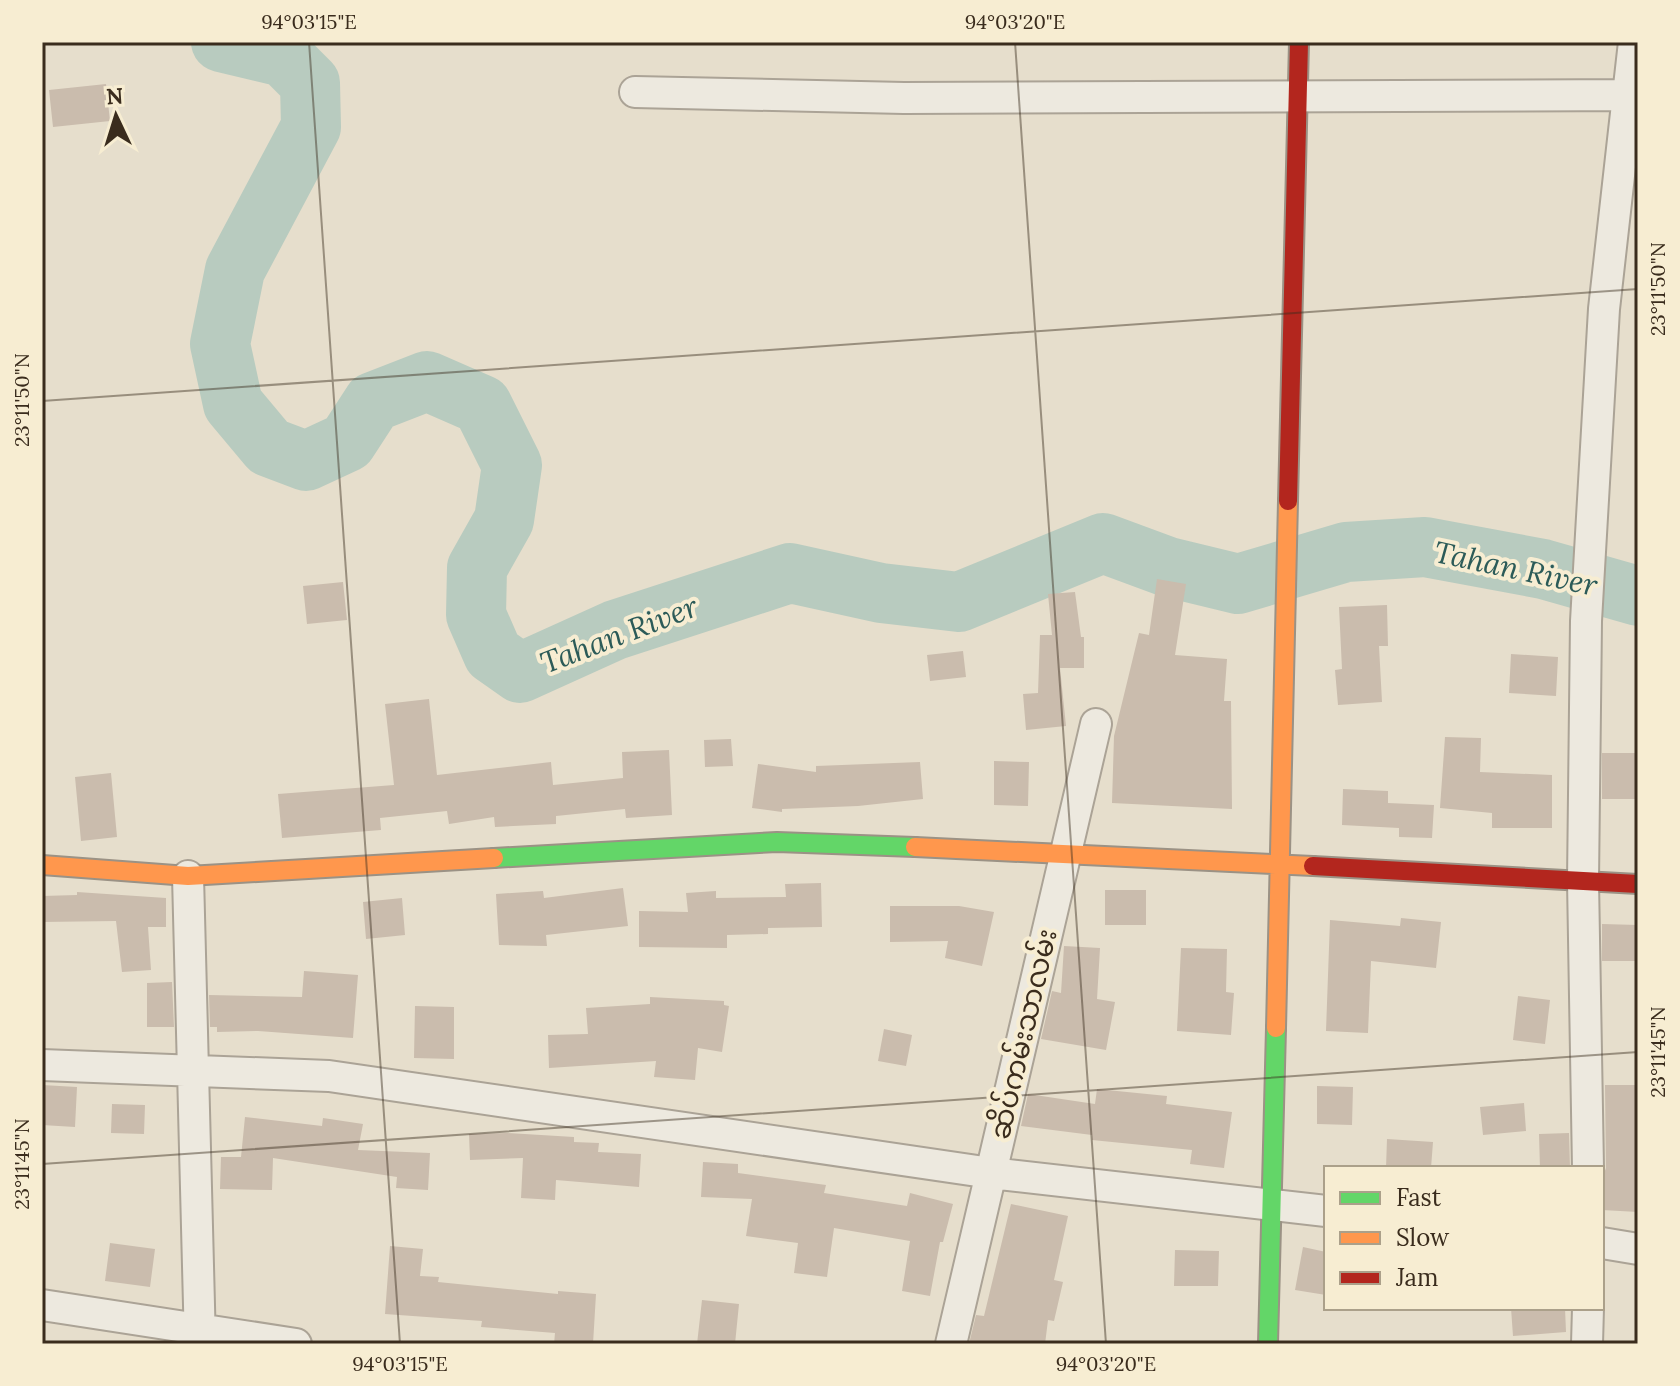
<svg xmlns="http://www.w3.org/2000/svg" width="1680" height="1386" viewBox="0 0 1680 1386" font-family="Lora,'Noto Sans Myanmar',serif">
  <style>
    .lines { fill: none; stroke-linecap: round; stroke-linejoin: round }
    .river { stroke: #b8cbbf; stroke-width: 60 }
    .building { fill: #cabcad }
    .street-casing { stroke: #aba396; stroke-width: 34 }
    .fast-casing { stroke: #9b9285; stroke-width: 22 }
    .slow-casing { stroke: #9b9285; stroke-width: 22 }
    .jam-casing { stroke: #9b9285; stroke-width: 22 }
    .street { stroke: #ede9df; stroke-width: 30 }
    .fast { stroke: #63d668; stroke-width: 18 }
    .slow { stroke: #ff974d; stroke-width: 18 }
    .jam { stroke: #b3261e; stroke-width: 18 }
    .ticks { fill: none; stroke: #3a2c1d; stroke-width: 2; stroke-opacity: 0.45 }
    .labels { text-anchor: middle; dominant-baseline: central; stroke-width: 8; stroke-linejoin: round; paint-order: stroke }
    .street-label { font-size: 28px; fill: #3a2c1d; stroke: #f7edd2 }
    .water-label { font-size: 30px; font-style: italic; fill: #2c5b58; stroke: #f7edd2 }
    .neatline { fill: none; stroke: #3a2c1d; stroke-width: 3 }
    .ticks-label { font-size: 20px; text-anchor: middle; fill: #3a2c1d }
  </style>
  <rect width="100%" height="100%" fill="#e6decc"/>
  <g class="lines">
    <path class="river" d="M221,42L284,57L310,83L311,127L235,270L220,344L233,404L269,447L306,461L347,442L373,402L427,381L482,405L512,465L504,520L477,568L476,615L493,654L520,673L615,630L790,573L881,593L959,602L1103,543L1168,567L1238,584L1346,552L1425,547L1543,569L1638,596"/>
  </g>
  <path class="building" d="M106,84L110,121L53,127L49,90Z
    M1157,579L1186,584L1175,655L1227,659L1224,701H1231L1232,809L1112,803L1114,736L1139,633L1149,635Z
    M343,582L347,620L307,624L303,586Z
    M1075,592L1081,637H1084V668H1060L1066,726L1026,730L1023,694L1038,693L1040,635H1052L1048,594Z
    M1387,605L1388,646H1379L1382,702L1338,705L1335,670L1342,669L1339,607Z
    M963,651L966,677L930,681L927,655Z
    M1511,654L1558,657L1556,696L1509,693Z
    M429,699L437,775L551,762L553,785L623,778L622,752L669,750L672,815L626,818L625,809L556,816V824L495,827L494,817L449,824L447,811L380,818L381,830L282,838L278,794L394,785L385,704Z
    M1445,737L1481,738L1480,772L1552,775V828H1492V813L1440,808Z
    M731,739L733,766L705,767L704,740Z
    M1602,753H1638V799H1602Z
    M994,761L1029,762L1028,806L994,805Z
    M920,762L923,799L858,806L782,809V812L752,808L758,764L816,772V766Z
    M111,773L117,837L81,841L75,777Z
    M1343,789L1388,791V803L1434,805L1432,838L1399,837V828L1342,825Z
    M821,883L822,927L768,928V934L727,935V948L639,947V911L688,912L686,893L716,891V898L786,897L785,884Z
    M623,888L628,926L546,935L547,946L499,945L496,894L543,891L544,898Z
    M1105,890H1146V925H1105Z
    M77,892L166,898V927H148L151,970L122,972L116,921L42,922V896L77,895Z
    M402,898L405,935L366,939L363,902Z
    M890,906H959L994,912L982,966L945,958L948,941L890,942Z
    M1401,918L1441,922L1436,968L1371,961L1368,1033L1326,1031L1330,920L1400,926Z
    M1602,924L1638,925V961H1602Z
    M1064,946L1100,948L1097,999L1115,1002L1106,1050L1041,1039L1052,991L1061,993Z
    M1181,948L1227,949L1226,992L1234,993L1231,1035L1177,1031Z
    M304,971L358,975L353,1038L258,1031L217,1032V1027H210L209,995L302,997Z
    M172,982L174,1027H147V983Z
    M1518,996L1550,1000L1545,1044L1513,1040Z
    M650,997L724,1001V1005L729,1006L722,1052L698,1048L695,1080L654,1077L656,1061L549,1068L548,1035L588,1034L586,1008L650,1004Z
    M415,1006L454,1007V1059L414,1058Z
    M884,1029L912,1035L906,1066L878,1061Z
    M42,1085L77,1087L75,1127L42,1125Z
    M1605,1085H1636L1638,1212L1602,1210V1179L1606,1168Z
    M1317,1086L1353,1087L1352,1125L1317,1124Z
    M1097,1089L1167,1096L1166,1104L1232,1112L1224,1168L1190,1164L1192,1150L1092,1140V1135L1021,1126L1028,1094L1095,1104Z
    M1524,1103L1526,1131L1483,1135L1480,1107Z
    M112,1104L145,1105L144,1134L111,1133Z
    M245,1117L322,1126L323,1118L363,1124L358,1150L430,1153L428,1190L396,1188L397,1177L273,1158L272,1190L220,1189L221,1157H241Z
    M507,1133L574,1137V1142L599,1143L598,1152L641,1154L639,1187L556,1180L555,1200L521,1198L523,1158L470,1160L469,1134Z
    M1569,1133L1570,1168H1540L1539,1134Z
    M1387,1139L1433,1142L1431,1168H1386Z
    M703,1162L738,1164V1173L826,1185L824,1193L907,1206L910,1193L953,1204L943,1242H940L930,1296L902,1291L910,1241L834,1228L827,1277L794,1273L798,1243L746,1236L752,1199L701,1197Z
    M1011,1204L1068,1216L1054,1280L1063,1282L1054,1321L1048,1320L1045,1344H969L976,1315L984,1316Z
    M110,1243L155,1249L150,1287L105,1281Z
    M390,1246L423,1249L420,1276L439,1277L438,1282L558,1294V1291L596,1294L593,1344H554L555,1333L481,1327L482,1321L385,1314Z
    M1303,1247L1326,1252V1295L1295,1290Z
    M1175,1250L1219,1251L1218,1286H1174Z
    M702,1300L739,1304L735,1344H697Z
    M1511,1308H1565L1566,1332L1513,1336Z"/>
  <g class="lines">
    <defs>
      <path id="street" d="M635,92L904,98L1638,95
        M188,876L200,1344
        M42,1065L329,1076L991,1173L1326,1211
        M1588,1168L1583,881L1586,621L1604,309L1634,42
        M1602,1243L1638,1249
        M42,1305L296,1344
        M951,1344L1096,724
        M1587,1344L1588,1308"/>
      <path id="fast" d="M494,858L777,842L915,847
        M1268,1344L1276,1028"/>
      <path id="slow" d="M915,847L1313,866
        M42,865L188,876L494,858
        M1276,1028L1288,501"/>
      <path id="jam" d="M1288,501L1299,42
        M1313,866L1638,884"/>
    </defs>
    <use href="#street" class="street-casing"/>
    <use href="#fast" class="fast-casing"/>
    <use href="#slow" class="slow-casing"/>
    <use href="#jam" class="jam-casing"/>
    <use href="#street" class="street"/>
    <use href="#fast" class="fast"/>
    <use href="#slow" class="slow"/>
    <use href="#jam" class="jam"/>
  </g>
  <path class="ticks" d="M309,42L400,1344M1015,42L1106,1344M42,401L1638,289M42,1164L1638,1052"/>
  <g class="labels">
    <g class="street-label">
      <text transform="translate(1023 1034) rotate(-77)">ဆိပ်ကမ်းသာလမ်း</text>
    </g>
    <g class="water-label">
      <text transform="translate(1516 568) rotate(12)">Tahan River</text>
      <text transform="translate(619 634) rotate(-21)">Tahan River</text>
    </g>
  </g>
  <rect width="1680" height="1386" fill="none" stroke="#f7edd2" stroke-width="88"/>
  <rect x="1324" y="1166" width="280" height="144" fill="#f7edd2" stroke="#aba08a" stroke-width="2"/>
  <rect x="1340" y="1192" width="40" height="12" fill="#63d668" stroke="#aba08a" stroke-width="2"/>
  <text x="1396" y="1206" font-size="24" fill="#3a2c1d">Fast</text>
  <rect x="1340" y="1232" width="40" height="12" fill="#ff974d" stroke="#aba08a" stroke-width="2"/>
  <text x="1396" y="1246" font-size="24" fill="#3a2c1d">Slow</text>
  <rect x="1340" y="1272" width="40" height="12" fill="#b3261e" stroke="#aba08a" stroke-width="2"/>
  <text x="1396" y="1286" font-size="24" fill="#3a2c1d">Jam</text>
  <g transform="translate(116 116) rotate(356)" stroke="#f7edd2" stroke-width="6" paint-order="stroke">
  <path d="M0-6L14 30L0 20L-14 30Z" fill="#3a2c1d"/>
  <text y="-12" font-size="22" font-weight="bold" text-anchor="middle" fill="#3a2c1d">N</text>
  </g>
  <rect x="44" y="44" width="1592" height="1298" class="neatline"/>
  <g class="ticks-label">
    <text x="309" y="29">94°03'15"E</text>
    <text x="1015" y="29">94°03'20"E</text>
    <text transform="translate(1658 289) rotate(-90)" y="7">23°11'50"N</text>
    <text transform="translate(22 400) rotate(-90)" y="7">23°11'50"N</text>
    <text transform="translate(1658 1052) rotate(-90)" y="7">23°11'45"N</text>
    <text transform="translate(22 1164) rotate(-90)" y="7">23°11'45"N</text>
    <text x="400" y="1371">94°03'15"E</text>
    <text x="1106" y="1371">94°03'20"E</text>
  </g>
</svg>
